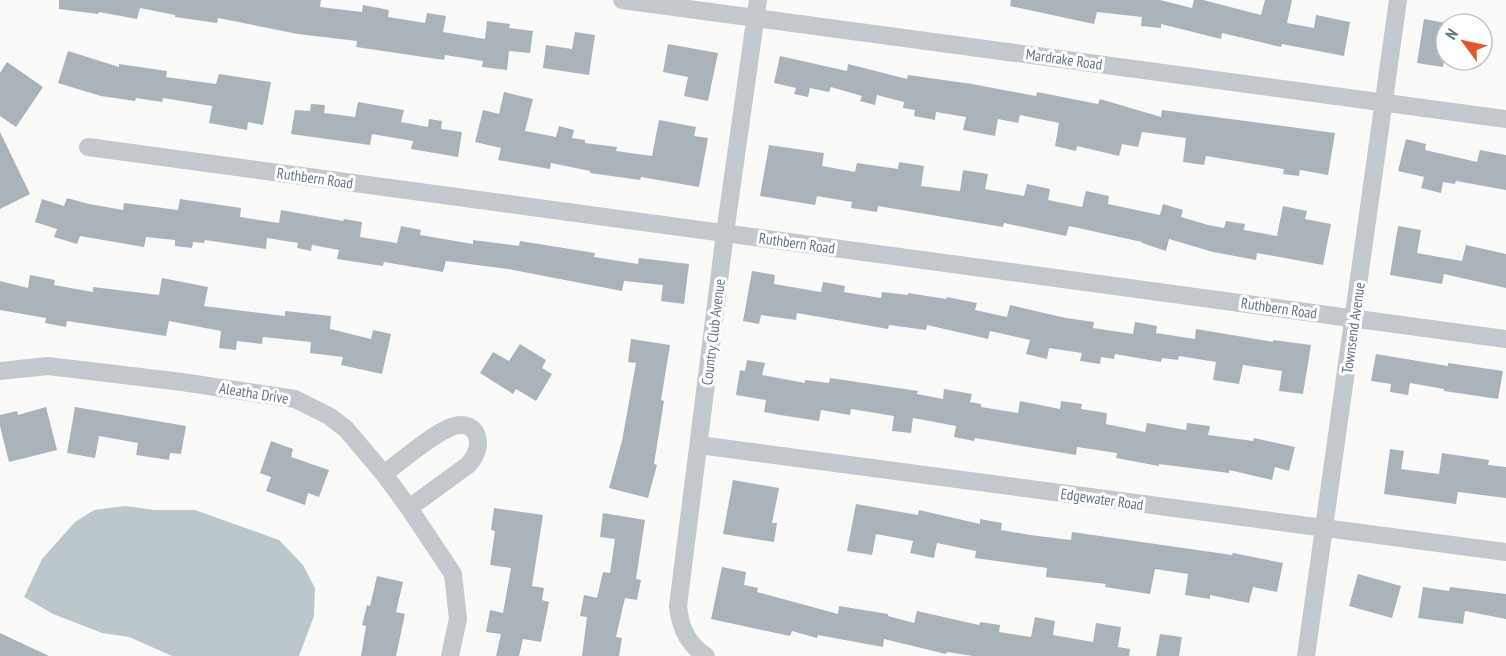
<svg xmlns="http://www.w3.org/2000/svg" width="1506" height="656" viewBox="0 0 1506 656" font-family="'PT Sans Narrow',sans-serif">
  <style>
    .water { fill: #bbc7cb }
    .building { fill: #aab3b9 }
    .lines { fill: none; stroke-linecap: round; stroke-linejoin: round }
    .street { stroke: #c3c8cc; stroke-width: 18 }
    .labels { text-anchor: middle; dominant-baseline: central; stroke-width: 6; stroke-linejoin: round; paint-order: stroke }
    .street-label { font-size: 15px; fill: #657683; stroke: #fff }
  </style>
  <rect width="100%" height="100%" fill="#fafaf8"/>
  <path class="water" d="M125,506L155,510H195L279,540L303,565L315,588L314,616L299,656H172L129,637L102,633L53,614L24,597L42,559L75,522L94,510Z"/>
  <path class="building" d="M59,0H321L320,7L362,12L363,5L389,10L388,17L425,23L427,13L446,16L443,32L485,39L487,21L510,24L509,28L533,31L530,53L509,51L507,70L482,67L483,61L445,55L444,60L356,47L357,41L298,34L218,18L217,23L175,17V15L140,8L137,19L99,12L98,14L59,9Z
    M1011,0H1160L1192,8L1194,0H1203L1261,15L1265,0H1292L1287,23L1314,28L1316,15L1350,22L1344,56L1282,44L1281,47L1222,33L1221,39L1161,24V28L1141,26L1142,17L1097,12L1094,24L1010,6Z
    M1424,19L1446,23V61H1444L1443,67L1417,63Z
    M575,32L595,35L589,75L543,68L546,45L572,49Z
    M668,44L718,53L708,101L684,96L688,77L663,72Z
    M68,51L119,67V64L167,71L166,77L216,84L219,74L271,82L263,125L248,122L247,130L209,123L212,106L163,98L162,102L136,98L135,101L101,96L58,83Z
    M780,56L847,71L848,64L907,79L908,75L972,84L1036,96L1037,92L1098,104L1100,99L1161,117L1162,110L1335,133L1328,175L1300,170L1299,176L1283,174L1284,169L1206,156L1204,165L1183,162L1186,138L1142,132L1138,147L1122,144L1119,156L1077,146L1076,151L1055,146L1059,123L1020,115L1018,123L998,119L995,136L963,130L966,117L936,112L935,120L914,116L915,110L903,108L904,102L877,95L875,105L860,101L862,96L831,87L829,92L810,88L808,97L794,94L796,88L774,83Z
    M7,62L43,87L16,127L0,116V73Z
    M504,92L533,99L525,131L556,137L559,126L574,130L572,138L585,140V143L617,147L616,151L652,156L659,120L696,127L694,136L708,138L699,187L641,177L640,180L590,173V171L551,163L550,169L498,160L501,148L475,142L483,110L499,114Z
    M358,102L404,110L401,122L428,127L429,119L442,121L441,129L462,132L458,157L411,149L413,141L372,134L370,145L291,134L295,110L310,111L311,104L325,105L324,113L355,117Z
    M0,132L30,194L0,209Z
    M1406,139L1426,144L1425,150L1477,162L1480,150L1506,155V190L1456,181L1455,184L1443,182L1441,193L1421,188L1424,177L1398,171Z
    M769,145L824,153L822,166L855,172L857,163L898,169L899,162L924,166L921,186L960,191L963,170L988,174L985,189L1024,196L1027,184L1050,189L1048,200L1082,207L1086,191L1109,196L1108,204L1160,215L1163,204L1183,210L1181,217L1208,225L1224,228L1226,221L1245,224L1244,230L1277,236L1283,206L1307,211L1305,219L1331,224L1323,265L1257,253L1256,260L1213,252L1169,239L1166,251L1142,243V242L1069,226L1066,236L1004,223L1003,227L878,206L877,212L851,208L852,202L817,196L815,205L760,196Z
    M67,198L89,204L123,210L124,203L178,210L180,199L241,208L240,217L279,223L281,210L343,221L344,219L362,222L360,237L397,243L401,226L421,230L420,235L473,244V240L519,246L520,241L595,253L594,257L638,264L639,258L689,264L684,304L661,301L663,285L624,281L622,291L508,269L446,261L443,272L384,262L383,266L337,259L339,250L312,245L311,251L297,248L298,243L267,238L266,249L205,240L204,243L193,242L192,248L175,246V240L146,237L144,247L80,236L77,244L54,237L57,229L35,222L42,199L64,206Z
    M1398,226L1421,230L1417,253L1462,261L1466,245L1506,254V288L1444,274L1442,284L1390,275Z
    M752,271L775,275L774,284L821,292L823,282L845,286L844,292L881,298L882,292L908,295V293L946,299L947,297L977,303L975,310L1007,317L1010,305L1066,318L1094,322L1093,328L1133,334L1135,322L1157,326L1156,333L1195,339L1196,329L1273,342V340L1311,345L1303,394L1279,391L1282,371L1243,365L1239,384L1213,380L1216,362L1179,356L1178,360L1162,358L1161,362L1115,354L1114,359L1101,357L1100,364L1080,361L1082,353L1049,348L1047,359L1026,354L1030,340L990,331L988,339L927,325L926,330L889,325L888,329L797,313L796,320L761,315L759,324L743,321Z
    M30,275L55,280L54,285L93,292V287L159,295L162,278L208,287L204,306L285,316V311L331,316L330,329L371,339L373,330L391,334L382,374L341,365L343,357L310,353L311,342L263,337L262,344L237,341L236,350L219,348L221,331L169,321L166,336L67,321L66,327L45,323L46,318L0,310V281L28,288Z
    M631,339L670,345L661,400L664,401L654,464L657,465L648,498L609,488L622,441L636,363L628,362Z
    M520,344L546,360L542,368L552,374L536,401L516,389L513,394L480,373L493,352L509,361Z
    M1376,354L1448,366V363L1503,371L1498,399L1444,391V389L1410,383L1408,395L1390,392L1391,384L1371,381Z
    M747,360L765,363L762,375L805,383V380L829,383L830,378L918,391L917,394L943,399L944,389L972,394L970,402L981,404V407L1018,413L1020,401L1060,409L1061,401L1082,404L1081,409L1107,413L1106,424L1145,432L1147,423L1186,430L1187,423L1210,426L1208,435L1253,441L1254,438L1295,447L1289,471L1275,467L1272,480L1229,470V473L1159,464V466L1116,458L1117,453L1077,447L1076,455L975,438L974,441L954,437L956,426L913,418L911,433L892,431L894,416L851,409L850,415L821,410L819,421L780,415L764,412L766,400L736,395L740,370L745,371Z
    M46,407L57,450L9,462L0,426V415L17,411L18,415Z
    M75,407L186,426L181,454L170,453L169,460L136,455L138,443L99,436L95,458L67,453Z
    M271,441L293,449L291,457L329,470L319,497L308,493L305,505L266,491L271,477L260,473Z
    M1390,449L1404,451L1401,469L1439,474L1442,453L1489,460L1488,465L1506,467V498L1458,492L1456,504L1384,494Z
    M733,480L779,488L772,523H777L774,542L723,534Z
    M856,504L918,515L919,510L980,524V519L1002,523L1001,530L1030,535L1071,540L1072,532L1232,555L1233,553L1283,563L1277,592L1253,587L1249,603L1210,595V599L1185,595L1188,574L1155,569L1150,594L1105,587L1106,584L1046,577L1047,568L975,558L976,551L937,543L934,558L910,553L913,541L876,534L872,555L847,551Z
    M494,508L543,515L532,586L544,588L542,600L549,602L541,642L523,639L519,656H496L501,634L486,632L490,610L503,613L511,568L490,565L495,531L491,530Z
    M603,513L645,520L636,579L641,580L637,600L625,598L616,637L622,638L619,656H582L587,617L580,616L584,595L597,598L603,572L610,573L615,539L600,537Z
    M722,567L746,572L744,585L758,588L757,592L838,614L839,606L888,614V616L914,623L917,611L979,625L980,622L1000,625L999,632L1031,637L1035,617L1055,621L1053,635L1093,642L1096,623L1121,627L1118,647L1130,649L1129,656H973L947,652L946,654L884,639L883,647L818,635L817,638L792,631L790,636L711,619Z
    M1358,574L1401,586L1392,618L1349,606Z
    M377,576L403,582L396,612L405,614L396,656H361L366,626L362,625L367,605L370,606Z
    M1423,587L1449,591L1450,587L1506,594V619L1465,611L1463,624L1418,618Z
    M0,633L49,656H0Z
    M1160,634L1182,637L1179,656H1156Z"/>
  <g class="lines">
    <path class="street" d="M622,0L1506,119
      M88,147L1506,339
      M0,371L48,366L182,382L295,399L329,416L346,429L384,474L409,508L453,574L458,619L450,656
      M699,445L1506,552
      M384,474C404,459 427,438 449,428C476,416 488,444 468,465L409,508
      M706,656C687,644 680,627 678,606L725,233L758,0
      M1306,656L1398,0"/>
  </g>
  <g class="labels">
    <g class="street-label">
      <text transform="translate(1064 59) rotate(8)">Mardrake Road</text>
      <text transform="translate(315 178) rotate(8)">Ruthbern Road</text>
      <text transform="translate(797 243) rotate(8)">Ruthbern Road</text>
      <text transform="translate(1279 308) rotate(8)">Ruthbern Road</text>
      <text transform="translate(1353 328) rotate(-82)">Townsend Avenue</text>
      <text transform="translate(713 332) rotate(-83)">Country Club Avenue</text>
      <text transform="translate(254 393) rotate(9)">Aleatha Drive</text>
      <text transform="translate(1102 499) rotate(8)">Edgewater Road</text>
    </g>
  </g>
  <g transform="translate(1464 42) rotate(303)"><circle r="28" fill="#ffffff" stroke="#c1c8cd" stroke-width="1.5"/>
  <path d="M0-4.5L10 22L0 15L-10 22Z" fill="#e4572e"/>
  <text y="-9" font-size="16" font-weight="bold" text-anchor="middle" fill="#657683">N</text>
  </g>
</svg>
